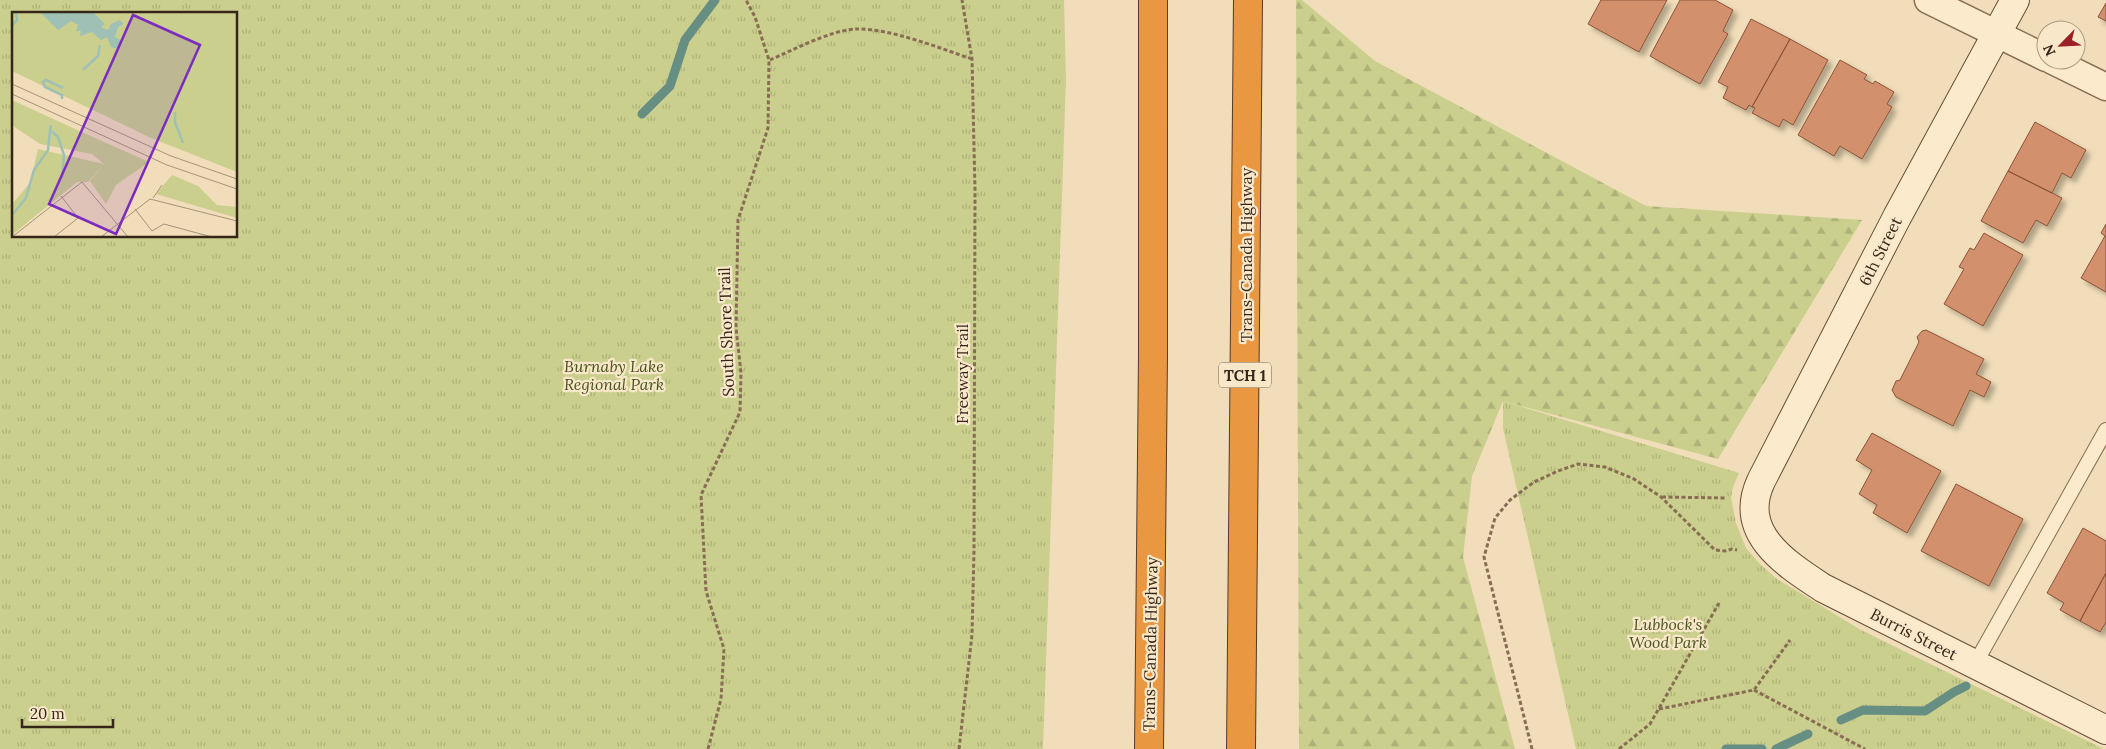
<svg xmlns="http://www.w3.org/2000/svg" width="2106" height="749" viewBox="0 0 2106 749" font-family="Lora,serif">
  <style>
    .forest { fill: url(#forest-firs) }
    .park { fill: url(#park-tufts); fill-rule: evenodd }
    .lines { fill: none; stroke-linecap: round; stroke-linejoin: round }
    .stream { stroke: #668e82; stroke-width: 9 }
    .building { fill: #d2916c; stroke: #895337; filter: url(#shadow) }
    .lane-casing { stroke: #886c53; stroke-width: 16 }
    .street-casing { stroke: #886c53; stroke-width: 29 }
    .secondary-casing { stroke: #694d36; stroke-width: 30 }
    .highway-casing { stroke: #553b28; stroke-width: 30 }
    .path { stroke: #886c53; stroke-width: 3; stroke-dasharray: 4 2.5; stroke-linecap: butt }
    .lane { stroke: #fbebcc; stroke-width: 14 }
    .street { stroke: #fbebcc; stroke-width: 26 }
    .secondary { stroke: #fbebcc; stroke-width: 28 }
    .highway { stroke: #e99741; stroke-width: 28 }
    .labels { text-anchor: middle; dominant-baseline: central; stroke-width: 4.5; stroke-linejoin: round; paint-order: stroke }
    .shield { fill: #f8e8c9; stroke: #70604e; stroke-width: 1 }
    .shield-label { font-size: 15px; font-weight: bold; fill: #362519 }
    .street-label { font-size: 16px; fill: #362519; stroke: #f8e8c9 }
    .park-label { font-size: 16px; font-style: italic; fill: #49531e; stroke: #f8e8c9 }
    .inset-river { fill: none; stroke: #9ec0b5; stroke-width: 2.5 }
    .inset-road { fill: none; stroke: #a69379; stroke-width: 1 }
    .view { fill: #7b2cbf; fill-opacity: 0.15; stroke: #7b2cbf; stroke-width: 2.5 }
    .inset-edge { fill: none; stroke: #362519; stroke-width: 2.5 }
  </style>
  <defs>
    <pattern id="forest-firs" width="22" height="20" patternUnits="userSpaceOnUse" patternTransform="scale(1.25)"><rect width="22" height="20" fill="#cacf8d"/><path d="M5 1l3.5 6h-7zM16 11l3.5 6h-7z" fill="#aeb279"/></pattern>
    <pattern id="park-tufts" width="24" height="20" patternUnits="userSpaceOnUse" patternTransform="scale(1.25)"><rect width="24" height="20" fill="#cacf8d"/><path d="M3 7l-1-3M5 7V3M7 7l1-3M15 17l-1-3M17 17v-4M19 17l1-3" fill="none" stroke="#aeb279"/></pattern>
    <filter id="shadow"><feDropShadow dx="4.5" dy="4.5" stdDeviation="2.5" flood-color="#0004"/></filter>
  </defs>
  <rect width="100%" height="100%" fill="#f1ddb9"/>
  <path class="forest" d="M1296,0H1302L1375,61L1646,206L1862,220L1718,459L1503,401L1472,476L1463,557L1515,749H1299Z"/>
  <path class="park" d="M0,0H1064L1066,79L1043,749H0ZM14,14H236V236H14Z
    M1503,401L1739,473L1733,487L1731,497L1736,523L1746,548L1759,563L1777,579L1861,630L2104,749H1576L1503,428Z"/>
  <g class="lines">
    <path class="stream" d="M642,114L670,86L685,40L715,0
      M1841,720L1863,710L1925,711L1954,692L1966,686
      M1726,749H1762
      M1776,749L1808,734"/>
  </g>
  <path class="building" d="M1601,0H1667L1639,52L1588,24Z
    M1680,0H1715L1733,10L1723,31L1728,34L1700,84L1650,56Z
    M2106,3V21L2098,17Z
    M1751,19L1790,39L1752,107L1749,105L1746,110L1723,98L1728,87L1718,82Z
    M1790,39L1828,60L1793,125L1783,119L1779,127L1752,113L1755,108L1752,107Z
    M1840,60L1867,75L1864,79L1873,84L1875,81L1894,92L1887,104L1892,107L1862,159L1840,146L1834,156L1798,135Z
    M2035,122L2086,150L2071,178L2062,173L2052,193L2008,171Z
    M2008,171L2062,198L2047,226L2036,220L2023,243L1981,221Z
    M2106,224V292L2081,278L2105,236L2101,233Z
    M1984,233L2023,255L1983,326L1944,304L1964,269L1959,267L1970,248L1974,250Z
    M1926,330L1984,359L1976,374L1991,382L1984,397L1970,390L1953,426L1896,397L1892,390L1896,381L1900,380L1919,342L1917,337L1922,331Z
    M1872,433L1941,471L1907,533L1873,513L1877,505L1859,494L1872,470L1856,460Z
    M1956,484L2023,519L1989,586L1921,551Z
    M2083,528L2106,541V573L2080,621L2060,610L2064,603L2047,593Z
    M2106,573V622L2100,632L2080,621Z"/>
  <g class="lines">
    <defs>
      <path id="lane" d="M1975,664L2106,430"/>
      <path id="street" d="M1928,0L2046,58
        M2051,60L2106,87"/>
      <path id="secondary" d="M2015,0L1897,217L1761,481C1737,533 1785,563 1823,588L2106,730"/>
      <path id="highway" d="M1149,749L1153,356V0
        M1241,749L1248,0"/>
    </defs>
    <use href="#lane" class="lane-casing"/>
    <use href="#street" class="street-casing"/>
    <use href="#secondary" class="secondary-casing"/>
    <use href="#highway" class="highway-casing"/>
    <path class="path" d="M770,60C793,50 831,30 856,29C890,28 939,48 972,59
      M1662,497L1726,498
      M1754,690L1865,749
      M1659,709L1754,690L1790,640
      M708,749L721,699L724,649L706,591L701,495L740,412L741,373L736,328L738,220L768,128L769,60L755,17L746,0
      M959,749L972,635L974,550L975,191L972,59L962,0
      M1532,749L1484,557L1495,518L1510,500L1534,482L1558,471L1578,464L1605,467L1634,479L1661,497L1715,550L1725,551L1732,549L1737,550
      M1619,749L1650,724L1719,603"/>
    <use href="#lane" class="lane"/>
    <use href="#street" class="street"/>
    <use href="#secondary" class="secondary"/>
    <use href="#highway" class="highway"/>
  </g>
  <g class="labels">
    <rect class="shield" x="1219" y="362.5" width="52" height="25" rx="4"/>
    <g class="shield-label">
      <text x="1245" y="375">TCH 1</text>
    </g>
    <g class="street-label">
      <text transform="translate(1880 251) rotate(-63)">6th Street</text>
      <text transform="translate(1246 255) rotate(-90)">Trans-Canada Highway</text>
      <text transform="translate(726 332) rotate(-92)">South Shore Trail</text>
      <text transform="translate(962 374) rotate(-90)">Freeway Trail</text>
      <text transform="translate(1914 634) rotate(27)">Burris Street</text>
      <text transform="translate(1150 644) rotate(-89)">Trans-Canada Highway</text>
    </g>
    <g class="park-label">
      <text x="614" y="366">Burnaby Lake<tspan x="614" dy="18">Regional Park</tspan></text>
      <text x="1668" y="624">Lubbock's<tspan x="1668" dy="18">Wood Park</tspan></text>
    </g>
  </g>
  <g transform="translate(12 12)">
    <rect width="225" height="225" fill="#f1ddb9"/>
    <path d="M0,88L63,117L137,150L104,173L94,192L78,169L92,152L80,142L28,132L4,116L0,113ZM160,163L186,174L205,193L225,195V206L144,182Z" fill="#cacf8d"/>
    <path d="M0,0H225V160L139,126L0,59ZM26,137L92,152L76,170H65L0,223V192L18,171Z" fill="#cacf8d"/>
    <path d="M28,0H81L93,12L89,15L96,18L99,12L108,8L111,12L106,15L103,25L110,29L106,37L99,35L95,25L89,28L80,20L68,24L69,19H64L66,13L59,9L46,18Z" fill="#9ec0b5"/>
    <path class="inset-river" d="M0,13L5,8L4,0M71,58L86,44L88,33M50,87V83L33,75L31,70L34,68L51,76M163,100V110L171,131M39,113L38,118L46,125L52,143L50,166M0,203L14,186L22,158L36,138L38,118"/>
    <path class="inset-road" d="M0,72L159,144L225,167M0,82L155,153L225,177M141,186L150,173M123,197L140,219L152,212L200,225M0,225L70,170L116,225M42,225L66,206L49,184M89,225L138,187L225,209"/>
    <path class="view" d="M121,3L188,33L104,222L37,192Z"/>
    <rect width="225" height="225" class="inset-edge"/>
  </g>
  <g transform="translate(2061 45) rotate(246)"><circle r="24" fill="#f8e8c9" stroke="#aa9a83"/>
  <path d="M0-4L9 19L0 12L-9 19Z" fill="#9b1f26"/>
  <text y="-8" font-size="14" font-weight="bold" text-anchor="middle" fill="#362519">N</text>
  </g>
  <path d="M22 719v8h91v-8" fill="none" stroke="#362519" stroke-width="2.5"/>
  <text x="30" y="719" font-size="15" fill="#362519" stroke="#f8e8c9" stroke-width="4" paint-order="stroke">20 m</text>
</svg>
